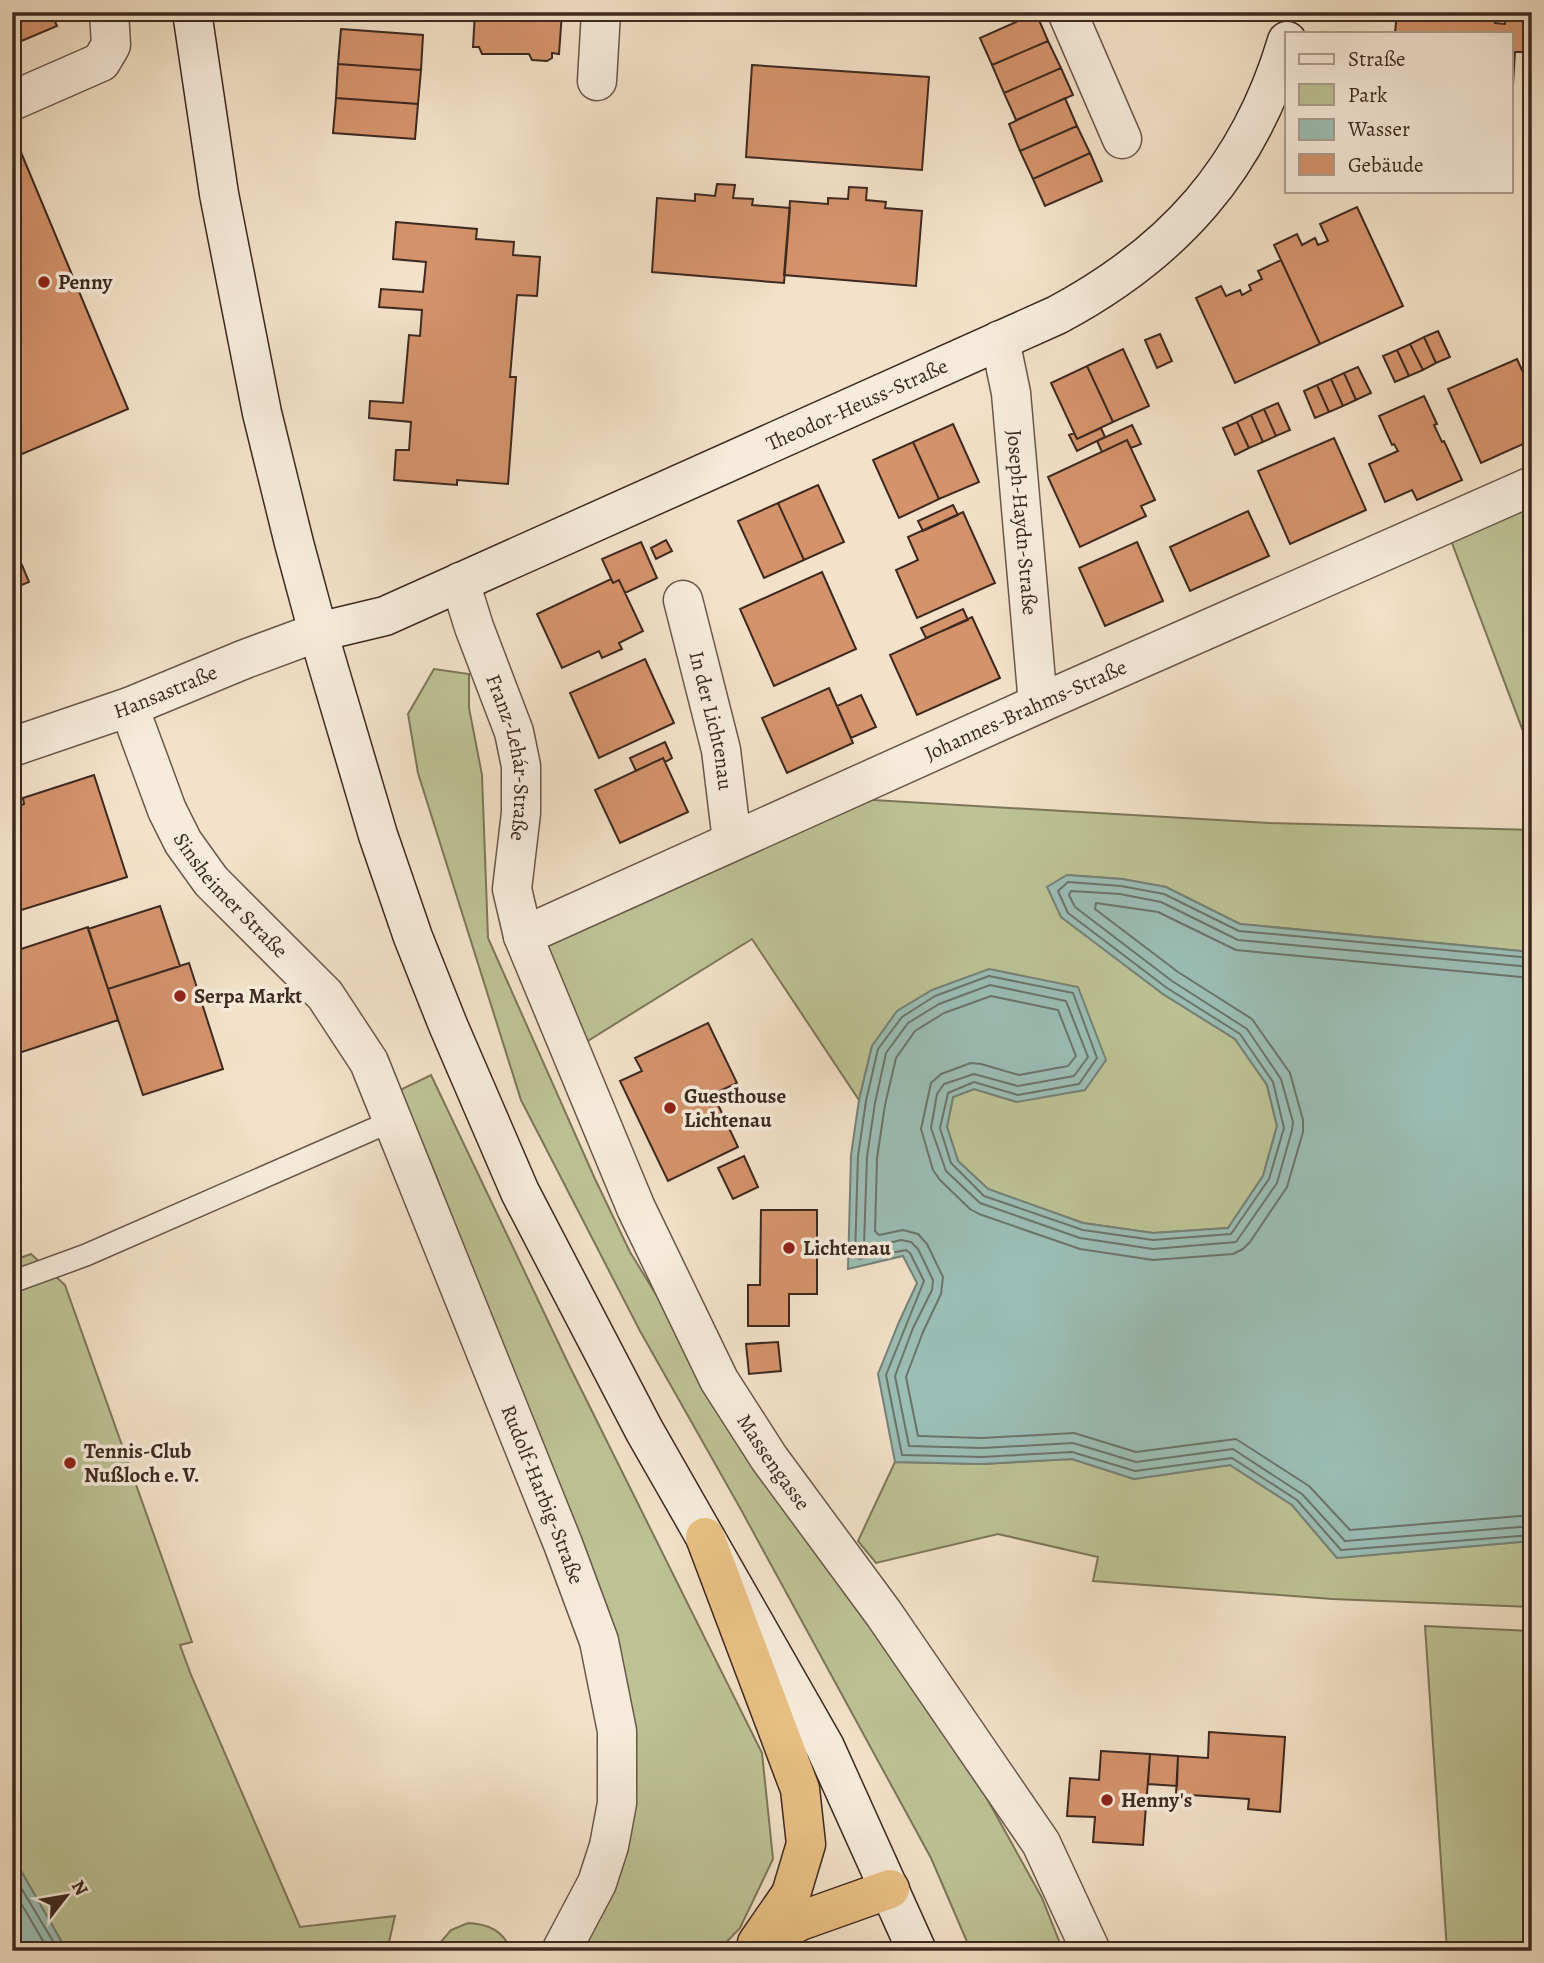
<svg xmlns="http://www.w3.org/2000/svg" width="1544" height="1963" viewBox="0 0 1544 1963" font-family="Alegreya,serif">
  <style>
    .green { fill: #bdc395; stroke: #7d765a; stroke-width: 2 }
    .water { fill: #9bbeb5; stroke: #758279; stroke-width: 2 }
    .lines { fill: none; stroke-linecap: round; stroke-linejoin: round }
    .shore { stroke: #6c746a; stroke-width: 2 }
    .building { fill: #d5936c; stroke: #3d2920; stroke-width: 2 }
    .lane-casing { stroke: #6a574a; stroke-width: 24 }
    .street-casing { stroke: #6a574a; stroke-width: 41 }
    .secondary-casing { stroke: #3d2920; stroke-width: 41 }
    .highway-casing { stroke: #3d2920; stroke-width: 41 }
    .lane { stroke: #f7ecdc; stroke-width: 21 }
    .street { stroke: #f7ecdc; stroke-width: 38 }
    .secondary { stroke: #f7ecdc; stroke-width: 38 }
    .highway { stroke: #eac184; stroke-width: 38 }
    .poi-dot { fill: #8f2418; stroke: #f7ecdc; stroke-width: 2.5 }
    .labels { text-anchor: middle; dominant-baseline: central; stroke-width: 7; stroke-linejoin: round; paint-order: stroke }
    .poi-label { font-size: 21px; font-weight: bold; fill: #3d2920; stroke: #f7ecdc; text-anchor: start }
    .street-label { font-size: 21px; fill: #3d2920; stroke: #f7ecdc }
  </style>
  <rect width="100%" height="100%" fill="#f3e2c9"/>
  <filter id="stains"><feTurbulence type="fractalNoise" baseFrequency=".00286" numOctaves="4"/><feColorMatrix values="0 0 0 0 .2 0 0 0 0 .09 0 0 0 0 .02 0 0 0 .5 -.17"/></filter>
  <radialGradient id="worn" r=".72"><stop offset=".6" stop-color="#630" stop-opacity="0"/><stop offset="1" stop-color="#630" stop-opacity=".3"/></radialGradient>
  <path class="green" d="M1532,499V755L1449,535Z
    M434,669L469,674V708L482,775L488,938L595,1179L630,1252L775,1489L985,1795L1042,1898L1063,1951H971L931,1858L739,1506L640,1331L521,1100L418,773L408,714Z
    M856,799L1270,823L1532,830V952L1240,924L1166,887L1122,879L1067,875L1062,917L1163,994L1235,1039L1267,1085L1277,1126L1263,1176L1228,1228L1153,1233L1083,1223L988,1189L958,1161L947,1127L953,1097L974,1089L1017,1102L872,1046L859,1100L752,939L586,1042L544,947Z
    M431,1075L568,1363L762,1753L773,1859L740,1928L718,1951H581L633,1799L494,1339L437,1178L400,1090Z
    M31,1254L65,1285L192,1642L180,1645L191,1675L300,1927L395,1916L387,1951H67L21,1871L12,1863V1261Z
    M1072,1459L1134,1479L1230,1465L1292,1505L1337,1558L1532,1541V1607L1332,1599L1093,1581L1098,1557L998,1534L876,1563L858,1541L895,1462L982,1464Z
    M1425,1626L1532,1631V1951H1447Z
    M468,1923C489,1924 504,1931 511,1951H433L451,1930Z"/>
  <path class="water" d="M1067,875L1122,879L1166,887L1240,924L1532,952V1541L1337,1558L1292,1505L1230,1465L1134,1479L1072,1459L982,1464L895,1462L878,1374L899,1322L917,1283L903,1256L848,1269L851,1155L859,1100L872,1046L897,1011L932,990L989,969L1078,987L1106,1060L1085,1090L1017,1102L974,1089L953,1097L947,1127L958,1161L988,1189L1083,1223L1153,1233L1228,1228L1263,1176L1277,1126L1267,1085L1235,1039L1163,994L1061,917L1047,887Z
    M12,1863L21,1871L67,1951H12Z"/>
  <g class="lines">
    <path class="shore" d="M1532,958L1239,931L1164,894L1121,886L1068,882L1058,891L1068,913L1167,988L1240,1034L1273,1082L1284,1128L1269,1179L1231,1234L1153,1240L1083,1230L984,1196L951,1163L940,1128L948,1093L974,1082L1018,1095L1079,1084L1097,1058L1073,993L989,976L935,996L902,1017L878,1049L866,1101L858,1156L855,1256L859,1259L906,1250L910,1253L924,1281L886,1375L902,1455L982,1457L1072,1452L1135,1471L1232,1458L1297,1500L1341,1550L1532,1535
      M1532,967L1238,940L1161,902L1120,894L1071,891L1069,895L1075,907L1172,981L1247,1029L1281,1079L1293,1122L1292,1130L1277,1183L1236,1242L1153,1249L1080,1238L980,1203L946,1171L931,1128L937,1094L944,1084L974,1074L1018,1086L1074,1076L1088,1057L1066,1001L990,985L939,1004L908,1023L886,1053L875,1103L867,1157L864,1245L868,1248L901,1240L911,1242L918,1249L933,1280L932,1290L913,1328L895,1376L909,1446L982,1448L1073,1443L1136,1462L1233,1449L1302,1494L1345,1541L1532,1526
      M1532,978L1236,950L1158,912L1096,903L1095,909L1178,972L1252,1019L1290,1073L1303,1120V1132L1287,1187L1250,1242L1243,1249L1233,1254L1153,1260L1080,1249L979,1214L970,1209L940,1180L933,1170L921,1129L931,1083L941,1074L971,1063L981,1064L1019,1075L1068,1066L1076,1056L1058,1010L991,996L944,1013L915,1031L896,1058L885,1105L877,1158L875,1231L879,1235L903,1230L918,1234L927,1244L943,1277L941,1294L923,1332L906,1377L918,1436L982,1438L1074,1433L1136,1452L1236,1439L1309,1486L1350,1530L1532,1515
      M12,1873L59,1951
      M12,1888L49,1951"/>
  </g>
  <path class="building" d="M12,12H51L57,26L12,45Z
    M51,12H76L55,21Z
    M475,12H562L559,54L552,53V58L547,61L532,60L529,54H482L479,47H473Z
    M1397,12H1495V23L1505,24L1506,12H1532V76H1525L1526,52H1515L1513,85L1511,84V33H1395Z
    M1036,13L1048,41L992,65L980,38Z
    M341,29L423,35L421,70L338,64Z
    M1048,41L1061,68L1004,93L992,65Z
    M338,64L421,70L418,104L336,98Z
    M752,65L929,77L922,170L746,157Z
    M1061,68L1073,95L1016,120L1004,93Z
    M336,98L418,104L415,139L333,133Z
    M1065,98L1077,126L1020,151L1009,124Z
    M1077,126L1090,153L1033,179L1020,151Z
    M20,150L128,409L15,457L12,450V154Z
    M1090,153L1102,181L1045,206L1033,179Z
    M717,184L735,185L733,198L753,199L752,205L790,208L784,283L652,272L657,198L695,201V194L715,196Z
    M849,187L867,188L866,200L886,202L885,208L922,211L916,286L784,275L790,201L828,204V198L848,199Z
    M1357,207L1403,306L1320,344L1274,245L1297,234L1302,245L1315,238L1318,245L1328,241L1320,224Z
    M396,222L477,229L476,239L514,242L513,255L540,257L537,296L517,295L510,377H516L508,484L457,480V485L394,480L396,450H409L411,422L369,418L370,401L403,403L409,335L420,336L422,310L379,307L381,289L423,292L426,262L393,259Z
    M1281,260L1320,344L1235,383L1196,298L1221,286L1226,296L1240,290L1242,295L1251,290L1249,285L1262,279L1258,271Z
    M1438,331L1450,357L1436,363L1424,337Z
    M1160,334L1172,361L1157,368L1145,340Z
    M1424,337L1436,363L1423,370L1410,344Z
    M1410,344L1423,370L1409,376L1397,350Z
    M1123,349L1149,406L1113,422L1087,366Z
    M1397,350L1409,376L1395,382L1383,356Z
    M1517,359L1532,392V440L1481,463L1448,389Z
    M1087,366L1113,422L1077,439L1051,383Z
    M1358,367L1371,393L1356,400L1344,373Z
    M1344,373L1356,400L1343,406L1331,379Z
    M1331,379L1343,406L1329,412L1317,385Z
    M1317,385L1329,412L1315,418L1304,391Z
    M1424,396L1437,424L1434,425L1442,442L1444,441L1462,480L1417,500L1412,490L1385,502L1369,464L1398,451L1394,444L1392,445L1379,416Z
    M1278,403L1290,430L1276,436L1264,409Z
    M1264,409L1276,436L1263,442L1251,415Z
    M1251,415L1263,442L1249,448L1237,422Z
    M1237,422L1249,448L1235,455L1223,428Z
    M953,424L979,482L939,499L913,442Z
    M1132,425L1141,444L1131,448L1127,440L1102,452L1097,441Z
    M1101,428L1105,437L1077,451L1069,435L1074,433L1077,439Z
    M1334,438L1366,510L1290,544L1258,471Z
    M1127,440L1155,500L1141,506L1146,516L1080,547L1048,477Z
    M913,442L939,499L899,518L873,460Z
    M818,485L844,542L804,560L778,503Z
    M778,503L804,560L764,578L738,521Z
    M953,505L958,515L923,531L918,521Z
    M1248,511L1269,556L1190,591L1170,547Z
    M963,512L995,583L917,618L896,570L918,560L908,537Z
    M666,540L672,551L656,559L651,548Z
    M12,541L29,582L12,589Z
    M641,542L657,578L625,593L619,580L613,583L602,559Z
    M1137,542L1163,601L1105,626L1079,568Z
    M822,572L856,649L774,686L740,609Z
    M611,579L613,583L619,580L643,631L619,643L622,649L602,658L599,651L562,668L537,614Z
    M963,609L968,620L926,638L921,628Z
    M972,617L1000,678L917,715L890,655Z
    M645,659L674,723L599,758L570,693Z
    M829,688L853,743L787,773L762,718Z
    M861,695L876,727L851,738L837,706Z
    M665,742L672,758L665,762L663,758L636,771L630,758Z
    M663,758L688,812L620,843L595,790Z
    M94,775L127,877L12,913V808L24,804L23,798Z
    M160,906L180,966L108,989L88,929Z
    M88,927L118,1020L16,1054L12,1042V952Z
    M189,963L223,1069L143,1095L108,989Z
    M708,1023L737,1083L713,1094L738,1147L668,1181L620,1081L642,1071L635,1058Z
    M744,1156L758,1187L733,1199L718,1168Z
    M761,1210H817V1294H789V1326H748V1285H760Z
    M778,1342L781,1371L749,1374L746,1344Z
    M1209,1732L1285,1737L1280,1812L1248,1809L1249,1799L1176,1794L1178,1756L1208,1758Z
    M1101,1751L1150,1754L1143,1845L1093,1842L1095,1817L1067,1816L1070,1778L1099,1780Z
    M1150,1754L1178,1756L1177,1786L1148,1784Z"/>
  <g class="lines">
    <defs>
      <path id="lane" d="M12,1282L86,1255L394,1120"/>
      <g id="street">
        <path d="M1067,12L1122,139"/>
        <path d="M597,81L601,12"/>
        <path d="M12,101L101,62L111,45L109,12"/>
        <path id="s1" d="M1000,340L1011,393L1038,704"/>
        <path id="s2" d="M460,582L474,627L514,732L521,766V813L512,889L523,936L636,1208L719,1380L769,1458L884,1614L1041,1843L1091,1951"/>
        <path id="s3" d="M683,600L721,750L732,841"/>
        <path id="s4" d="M129,707L167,810L183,842L211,881L325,995L369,1062L563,1544L599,1641L617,1731V1803L609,1846L597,1883L561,1951"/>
        <path id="s5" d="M12,747L129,707L245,659L318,632"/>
        <path id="s6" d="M523,936L1038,704L1532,486"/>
      </g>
      <g id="secondary">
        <path d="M192,12L219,194L262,413L294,543L318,632L378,835L413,937L448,1025L520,1192L644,1430L825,1747L917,1951"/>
        <path id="s7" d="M318,632L385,616L1057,315C1173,253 1249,169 1287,41"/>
      </g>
      <path id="highway" d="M705,1537L800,1789L806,1844L791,1894L757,1943
        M759,1942L800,1921L890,1889"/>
    </defs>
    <use href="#lane" class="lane-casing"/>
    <use href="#street" class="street-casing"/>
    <use href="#secondary" class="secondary-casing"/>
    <use href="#highway" class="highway-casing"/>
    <use href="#lane" class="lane"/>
    <use href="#street" class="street"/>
    <use href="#secondary" class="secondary"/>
    <use href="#highway" class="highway"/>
  </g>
  <g class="poi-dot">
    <circle cx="44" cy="282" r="7"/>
    <circle cx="180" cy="996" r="7"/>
    <circle cx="670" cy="1108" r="7"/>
    <circle cx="789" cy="1248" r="7"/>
    <circle cx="70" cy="1463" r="7"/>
    <circle cx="1107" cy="1800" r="7"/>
  </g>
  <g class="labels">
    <g class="poi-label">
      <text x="58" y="282">Penny</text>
      <text x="194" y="996">Serpa Markt</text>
      <text x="684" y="1096">Guesthouse<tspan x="684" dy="24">Lichtenau</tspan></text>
      <text x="803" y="1248">Lichtenau</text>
      <text x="84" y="1451">Tennis-Club<tspan x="84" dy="24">Nußloch e. V.</tspan></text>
      <text x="1121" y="1800">Henny's</text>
    </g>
    <g class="street-label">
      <text stroke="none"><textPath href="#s7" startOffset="586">Theodor-Heuss-Straße</textPath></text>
      <text stroke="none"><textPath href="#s1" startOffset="184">Joseph-Haydn-Straße</textPath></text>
      <text stroke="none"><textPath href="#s5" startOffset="163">Hansastraße</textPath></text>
      <text stroke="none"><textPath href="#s6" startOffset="551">Johannes-Brahms-Straße</textPath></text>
      <text stroke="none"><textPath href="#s3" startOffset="124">In der Lichtenau</textPath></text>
      <text stroke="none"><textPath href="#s2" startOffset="184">Franz-Lehár-Straße</textPath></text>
      <text stroke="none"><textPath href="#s4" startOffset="217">Sinsheimer Straße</textPath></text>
      <text stroke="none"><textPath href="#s2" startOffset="950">Massengasse</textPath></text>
      <text stroke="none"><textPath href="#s4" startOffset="901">Rudolf-Harbig-Straße</textPath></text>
    </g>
  </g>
  <rect width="1544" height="1963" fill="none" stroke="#f3e2c9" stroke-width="42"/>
  <rect x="14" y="14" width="1516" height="1935" fill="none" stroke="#3d2920" stroke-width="3.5"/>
  <rect x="21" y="21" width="1502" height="1921" fill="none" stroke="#3d2920" stroke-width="2"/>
  <rect x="1285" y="32" width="228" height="161" fill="#f7ecdc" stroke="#ad9e91" stroke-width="2"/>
  <rect x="1299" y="54" width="35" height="10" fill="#f7ecdc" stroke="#ad9e91" stroke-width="2"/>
  <text x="1348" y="66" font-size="21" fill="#3d2920">Straße</text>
  <rect x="1299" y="84" width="35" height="21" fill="#bdc395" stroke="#ad9e91" stroke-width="2"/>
  <text x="1348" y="102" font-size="21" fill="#3d2920">Park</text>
  <rect x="1299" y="119" width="35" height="21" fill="#9bbeb5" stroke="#ad9e91" stroke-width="2"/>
  <text x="1348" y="136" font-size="21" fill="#3d2920">Wasser</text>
  <rect x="1299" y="154" width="35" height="21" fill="#d5936c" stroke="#ad9e91" stroke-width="2"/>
  <text x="1348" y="172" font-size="21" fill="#3d2920">Gebäude</text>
  <g transform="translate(66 1896) rotate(59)" stroke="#f7ecdc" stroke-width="5" paint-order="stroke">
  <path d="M0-5L12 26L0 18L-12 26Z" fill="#3d2920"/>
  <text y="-10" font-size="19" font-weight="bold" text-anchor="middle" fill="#3d2920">N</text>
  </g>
  <rect width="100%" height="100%" filter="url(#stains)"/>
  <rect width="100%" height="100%" fill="url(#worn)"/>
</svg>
